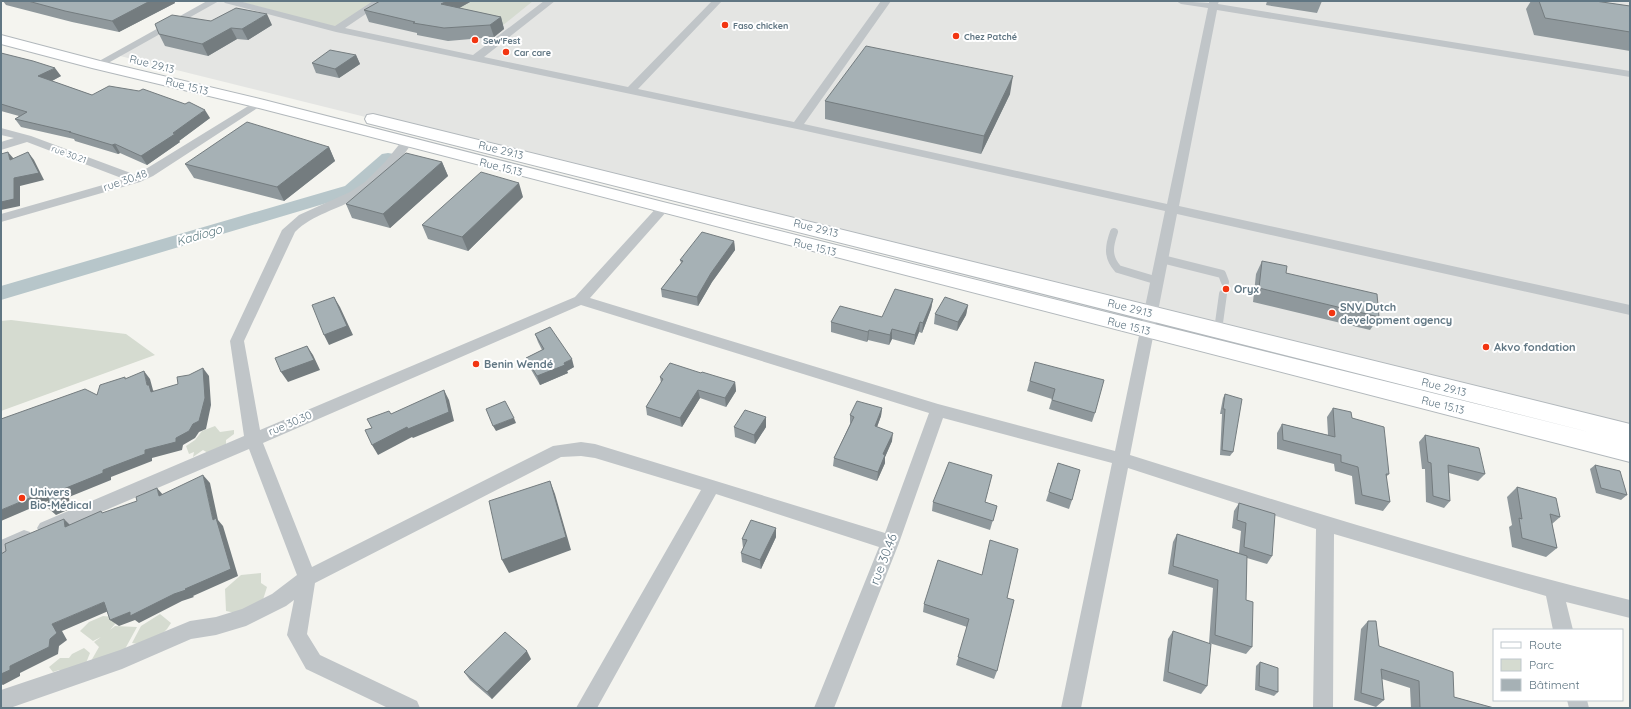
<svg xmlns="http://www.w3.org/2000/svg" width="1631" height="709" viewBox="0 0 1631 709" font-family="Quicksand,sans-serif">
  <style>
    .built { fill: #e4e5e3 }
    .green { fill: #d5dbd0 }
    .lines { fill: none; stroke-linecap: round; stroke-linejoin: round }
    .canal { fill: #b7c6ca; fill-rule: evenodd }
    .secondary-casing { stroke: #b2b8bc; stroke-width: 2 }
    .service { stroke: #c0c5c8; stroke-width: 8 }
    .minor { fill: #c0c5c8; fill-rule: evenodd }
    .secondary { fill: #fff; fill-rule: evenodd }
    .wall { fill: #8f989c }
    .shaded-wall { fill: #747c7f }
    .building { fill: #a6b1b5; stroke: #747c7f }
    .poi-dot { fill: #f23511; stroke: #fff; stroke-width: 1.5 }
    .labels { text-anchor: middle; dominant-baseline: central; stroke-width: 4; stroke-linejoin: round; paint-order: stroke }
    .far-poi-label { font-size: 9px; font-weight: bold; fill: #607683; stroke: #fff; text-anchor: start }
    .far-street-label { font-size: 9px; fill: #607683; stroke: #fff }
    .street-label { font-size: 11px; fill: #607683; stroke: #fff }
    .poi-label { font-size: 11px; font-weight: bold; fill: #607683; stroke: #fff; text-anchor: start }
    .water-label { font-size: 12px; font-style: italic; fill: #5b7a81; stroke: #fff }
    .near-street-label { font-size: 13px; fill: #607683; stroke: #fff }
  </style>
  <rect width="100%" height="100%" fill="#f4f4ef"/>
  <path class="built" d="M214,1H1630V432L116,55Z"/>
  <path class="green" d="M238,1H380L337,28Z
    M470,1H533L502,26L445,17Z
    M11,320L126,334L155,355L1,411V321Z
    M215,426L220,432L234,430V434L226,440V446L208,453L203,450L193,457L194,452L189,454L186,446L195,440L202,431Z
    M261,573V583L267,587L262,603L240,614L226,611L225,589L241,575Z
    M160,614L171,623L167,629L151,646L132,643L141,626Z
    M103,616L114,617L115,624L110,630L115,626L137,627L125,649L91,661L99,647L94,642L101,637L93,641L80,631L89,622Z
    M84,648L90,653L84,668L66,674L59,670L53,672L49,667L60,658H69L72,654Z"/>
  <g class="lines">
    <path class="canal" d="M388,153L394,154L396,158L394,162L357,194L1,300V286L345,186L382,154Z"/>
    <defs>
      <path id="secondary" d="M1,35L100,61L264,100L663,202L1593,433L367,123L365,119L367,115L373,114L1630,424V462L255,107L92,68L1,44Z"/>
    </defs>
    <use href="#secondary" class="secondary-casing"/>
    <path class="service" d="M1114,232C1109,246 1107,257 1118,269L1158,281
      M1162,259L1222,274L1225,282
      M1218,330L1223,294"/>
    <path class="minor" d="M207,1H219L101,67L97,68L92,65Z
      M223,1H239L335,26L373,1H385L345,28L473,55L544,1H555L484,57L628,87L712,1H722L638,89L794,122L881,1H891L804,124L1167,204L1208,8L1181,4L1176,1L1209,3V1H1219L1218,4L1630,71V77L1217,10L1179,206L1630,305V315L1177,214L1130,455C1296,507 1462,559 1630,600V618L1566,602L1573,630H1553L1546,596L1334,534L1333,708H1313L1316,529L1128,468L1081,708H1061L1112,463L943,418L899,543L834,708H814L879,547L716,494L597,708H576L701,490L595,458L581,456L561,457L315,583L307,634L320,655L417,701L420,708H388L306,669L287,635L294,600L286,606L246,626L216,635L191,639L122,669L10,708H1V690L120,650L190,621L216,617L242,609L272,594L297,575L249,449L52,533L46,536L40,533L37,528L40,523L244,436L230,341L282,230L299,215L350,192L365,182L385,162L402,141L406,139L412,143C398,164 381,185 359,197C337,210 313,214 295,232L244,341L260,430L575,297L659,205L663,204L669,208L667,211L590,298L938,404L1115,451L1165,211L797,129L336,32L225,3ZM581,305L929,413L885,533L595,444L581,442L553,446L312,567L263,443Z
      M258,100L264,103L262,105L153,176L140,182L1,222V214L124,179L27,142L1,150V142L14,138L1,135V128L31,136L136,175Z
      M24,530L30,532L33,538L30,544L1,556V540Z
      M1567,700H1587L1589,708H1569Z"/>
    <use href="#secondary" class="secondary"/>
  </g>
  <path class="wall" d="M3,1H174L175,3L119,32L72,22L6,5Z
    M380,1H470V2L459,8L501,17L504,29L494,37L448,41L417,35V33L369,22L364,10Z
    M1267,1H1322L1317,13L1266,5Z
    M1531,1H1595L1630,6V51L1534,35L1526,9Z
    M211,21L272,25L248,40L237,39L208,56L165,46L159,34Z
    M1,53L61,76L52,81L92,95L210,118L179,141L180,142L147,165L120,153L118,154L75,141L74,139L21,127L15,119L19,116L1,111Z
    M356,55L360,64L339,78L316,73L312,63Z
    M1010,94L981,154L825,119V101Z
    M329,147L335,161L284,201L194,178L185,164Z
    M442,162L448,176L390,228L352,218L346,204Z
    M523,197L468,251L428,239L422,225Z
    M734,241L735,250L712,282L698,306L662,297L661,289L681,263L680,260Z
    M1262,261L1286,273L1379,317L1370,330L1253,302L1256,274Z
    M933,299L931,309L922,333L919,332L914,345L892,339L889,345L868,340L867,342L831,332V322L882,317Z
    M968,305L966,315L957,331L934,324L935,314Z
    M535,334L574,367L567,371L568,373L540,385L529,366L526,358L542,350L538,342Z
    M1035,362L1095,413L1092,422L1049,409L1052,399L1027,391Z
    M701,373L735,382L736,391L726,407L700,398L682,427L647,415L646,407L661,383L660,377Z
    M1225,394L1233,452L1230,456L1220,455L1222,414H1220L1223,398Z
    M882,408L881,416L877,427L892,441L885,457V463L877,481L833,466L834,458L850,424V415Z
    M1333,408L1352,418L1389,474L1386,477L1390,502L1383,511L1355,504L1352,476L1335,471L1334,464L1277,449V433L1282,424L1328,435L1327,417Z
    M766,417V427L755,444L735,437L734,427Z
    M1425,435L1485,474L1478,481L1449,473L1450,501L1444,508L1426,502L1425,469H1422L1419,442Z
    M1058,463L1072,500L1069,509L1046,501Z
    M1595,465L1627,495L1621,500L1596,493L1590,469Z
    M1517,487L1560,517L1552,524L1557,548L1546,557L1512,547L1509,527L1512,525L1507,497Z
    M933,502H985L997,506L990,530L932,511Z
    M1239,503L1272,556L1267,564L1247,558L1246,600L1252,647L1246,654L1209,643L1213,588L1168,574L1173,542L1177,534L1239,553L1241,531L1232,528L1234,511Z
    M776,528V537L761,569L742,562L741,553L743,548L742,539Z
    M1007,598L997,671L994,679L956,665L967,627L923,612L924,604Z
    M1368,621L1379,646L1454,697L1494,708H1411L1410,688L1382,679L1384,700L1376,707L1354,700L1361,629Z
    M1173,631L1207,686L1201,694L1163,681L1168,639Z
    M531,659L492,699L470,680L464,672Z
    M1260,662L1278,692L1274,696L1255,690L1256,666Z"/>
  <path class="shaded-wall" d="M150,1H174L175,3L119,32L112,21Z
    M447,1H470V2L445,16L441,4Z
    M267,14L272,25L248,40L242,29Z
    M501,17L504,29L494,37L490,25Z
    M231,28L237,39L208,56L202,44Z
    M356,55L360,64L339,78L335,69Z
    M55,68L61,76L44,85L38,76Z
    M1013,76L1010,94L981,154L984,136Z
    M205,110L210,118L179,141L180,142L147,165L141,156Z
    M115,144L120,153L118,154L112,145Z
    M329,147L335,161L284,201L277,187Z
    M8,152L14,159L10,160Z
    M28,152L34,160L44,180L20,186V206L1,210V202Z
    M442,162L448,176L390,228L383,214Z
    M519,183L523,197L468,251L462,237Z
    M734,241L735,250L712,282L698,306L697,297L711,273Z
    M334,297L340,307L353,335L329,345L324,335Z
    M933,299L931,309L922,333L923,323Z
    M968,305L966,315L957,331L958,322Z
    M920,322L919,332L914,345L915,335Z
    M892,329V339L889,345L890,335Z
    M869,330L868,340L867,342L868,332Z
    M307,346L313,355L320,370L288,382L281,372Z
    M572,359L574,367L567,371L568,373L540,385L537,376Z
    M203,368L209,376L211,405L206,429L199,432L195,438L183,445L182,450L152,458V461L111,477V480L69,497L70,509L56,515L48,508L61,490L145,450L176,438Z
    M144,371L150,379L153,390L155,393L151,392L147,385Z
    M735,382L736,391L726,407L725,398Z
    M444,390L449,400L454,421L413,438L412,437L378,455L372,445Z
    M698,390L700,398L682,427L680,418Z
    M882,408L881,416L874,435L875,426Z
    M766,417V427L755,444L754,435Z
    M514,418L516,423L496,431L493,426Z
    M893,433L892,441L885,457V463L877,481L878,472L883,454Z
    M203,475L210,483L218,520L223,526L238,576L193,596L194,597L182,601L139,623L135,620L119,626L110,620L185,589L213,520Z
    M550,481L555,494L571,550L509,573L502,560Z
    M157,488L164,496H159Z
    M49,490L57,497L1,521V510Z
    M64,519L72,527H65Z
    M776,528V537L761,569L760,560Z
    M104,602L113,609L62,631L67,640L59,646L58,654L20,673V676L3,685L1,684V674L10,666L50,639L52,624Z
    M527,651L531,659L492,699L487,692Z"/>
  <path class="building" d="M28,1H150L112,21L65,11Z
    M380,1H447L441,4L501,17L490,25L444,28L413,23L415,22L364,10Z
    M1539,1H1595L1630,6V32L1545,18Z
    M236,8L267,14L242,29L231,28L202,44L159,34L155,24L172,15L211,21Z
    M866,46L1013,76L984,136L825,101Z
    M330,50L356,55L335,69L312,63Z
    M1,53L33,61L55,68L38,76L92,95L109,86L139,91L143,89L185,104L189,102L205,110L173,133L175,134L141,156L115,144L112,145L69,132H71L15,119L27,112L1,104Z
    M247,122L329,147L277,187L185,164Z
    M8,152L10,160L28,152L39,173L14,178V199L1,202V154Z
    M406,153L442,162L383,214L346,204Z
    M481,172L519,183L462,237L422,225Z
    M702,232L734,241L711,273L697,297L661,289L683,261L680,260Z
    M1262,261L1287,266L1286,273L1377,294L1379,317L1259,288Z
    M895,289L933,299L923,323L920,322L915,335L892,329L890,335L869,330L868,332L831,322L840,306L882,317Z
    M334,297L347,326L324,335L312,305Z
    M945,297L968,305L958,322L935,314Z
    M550,327L572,359L564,363L565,365L537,376L526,358L544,349L535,334Z
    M307,346L314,360L281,372L275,358Z
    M1035,362L1104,380L1095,413L1052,400L1055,389L1030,381Z
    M670,363L701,373L702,372L735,382L725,398L698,390L680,418L646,407L663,379L660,377Z
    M203,368L205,398L199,421L193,424L189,431L176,438V442L145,450V454L103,470V473L61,490L62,502L48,508L49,490L1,510V419L85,389L97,395L100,385L125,377V379L144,371L147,385H149L151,392L178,384L177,377L189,375Z
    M444,390L449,412L408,429L407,427L372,445L365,430L372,428L367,419L389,411L391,414Z
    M1225,394L1242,399L1233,452L1222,450L1225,409H1223Z
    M505,401L514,418L493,426L486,409Z
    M857,401L882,408L875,426L893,433L883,454L885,455L878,472L834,458L854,417L850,415Z
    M1333,408L1351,412L1352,418L1384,427L1389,474H1386L1390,502L1362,495L1358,467L1341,462V455L1283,440L1282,424L1335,437Z
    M745,410L766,417L754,435L734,427Z
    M1425,435L1479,448L1485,474L1448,465L1450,501L1433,496L1431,463L1428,462Z
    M949,462L992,475L985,502L997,506L993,521L933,502Z
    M1058,463L1080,470L1072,500L1049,492Z
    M1595,465L1620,471L1627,495L1601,488Z
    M203,475L213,520L216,518L231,569L185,589L186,590L174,594L130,616V612L110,620L104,602L52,624L57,633L50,639L49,647L10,666V670L1,674V554L6,551L5,544L64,519L65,527L101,511L102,513L137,501L136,497L157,488L159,496Z
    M550,481L566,537L502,560L489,501Z
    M1517,487L1556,498L1560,517L1550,514L1557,548L1522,538L1519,518L1522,519Z
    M1239,503L1275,514L1272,556L1244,547L1246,523L1237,520Z
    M751,520L776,528L760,560L741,553L747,540L742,539Z
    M1177,534L1247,556L1246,600L1253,602L1252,647L1215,635L1218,580L1173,566Z
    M990,540L1018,549L1007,598L1014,600L997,671L958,657L969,619L924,604L938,560L982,575Z
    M1368,621H1376L1379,646L1453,672L1454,697L1494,708H1420L1419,681L1381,669L1384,700L1361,693Z
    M1173,631L1211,644L1207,686L1168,672Z
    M505,632L527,651L487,692L464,672Z
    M1260,662L1278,668V692L1259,686Z"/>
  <g class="poi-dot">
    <circle cx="725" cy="25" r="4"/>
    <circle cx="956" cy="36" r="4"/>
    <circle cx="475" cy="40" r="4"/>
    <circle cx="506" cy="52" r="4"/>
    <circle cx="1226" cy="289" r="4"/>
    <circle cx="1332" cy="313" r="4"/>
    <circle cx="1486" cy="347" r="4"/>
    <circle cx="476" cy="364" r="4"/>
    <circle cx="22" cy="498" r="4"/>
  </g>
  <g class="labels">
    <g class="far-poi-label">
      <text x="733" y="25">Faso chicken</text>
      <text x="964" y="36">Chez Patché</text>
      <text x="483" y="40">Sew'Fest</text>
      <text x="514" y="52">Car care</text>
    </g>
    <g class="far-street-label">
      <text transform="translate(69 154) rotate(20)">rue 30.21</text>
    </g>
    <g class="street-label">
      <text transform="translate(152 64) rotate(14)">Rue 29.13</text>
      <text transform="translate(187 86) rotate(14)">Rue 15.13</text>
      <text transform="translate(501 150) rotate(14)">Rue 29.13</text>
      <text transform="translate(501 167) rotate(14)">Rue 15.13</text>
      <text transform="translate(125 180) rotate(-19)">rue 30.48</text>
      <text transform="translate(816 228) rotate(14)">Rue 29.13</text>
      <text transform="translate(815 247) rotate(14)">Rue 15.13</text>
      <text transform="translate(1130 308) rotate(14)">Rue 29.13</text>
      <text transform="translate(1129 326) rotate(14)">Rue 15.13</text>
      <text transform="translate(1444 387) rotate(14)">Rue 29.13</text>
      <text transform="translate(1443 405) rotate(14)">Rue 15.13</text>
      <text transform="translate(290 423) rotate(-23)">rue 30.30</text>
    </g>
    <g class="poi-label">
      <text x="1234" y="289">Oryx</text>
      <text x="1340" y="307">SNV Dutch<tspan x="1340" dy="13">development agency</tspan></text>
      <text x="1494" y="347">Akvo fondation</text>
      <text x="484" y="364">Benin Wendé</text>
      <text x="30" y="492">Univers<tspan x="30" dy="13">Bio-Médical</tspan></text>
    </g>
    <g class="water-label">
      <text transform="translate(199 235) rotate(-16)">Kadiogo</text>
    </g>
    <g class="near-street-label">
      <text transform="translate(883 559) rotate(-69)">rue 30.46</text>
    </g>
  </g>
  <rect width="1631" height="709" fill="none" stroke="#607683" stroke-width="4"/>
  <rect x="1493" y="629" width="130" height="72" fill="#ffffff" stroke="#bfc8cd"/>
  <rect x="1501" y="642" width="20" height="6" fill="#ffffff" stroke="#bfc8cd"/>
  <text x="1529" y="649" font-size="12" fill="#607683">Route</text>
  <rect x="1501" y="659" width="20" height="12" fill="#d5dbd0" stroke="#bfc8cd"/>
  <text x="1529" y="669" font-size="12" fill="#607683">Parc</text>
  <rect x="1501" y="679" width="20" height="12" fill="#a6b1b5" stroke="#bfc8cd"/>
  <text x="1529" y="689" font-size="12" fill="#607683">Bâtiment</text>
</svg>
